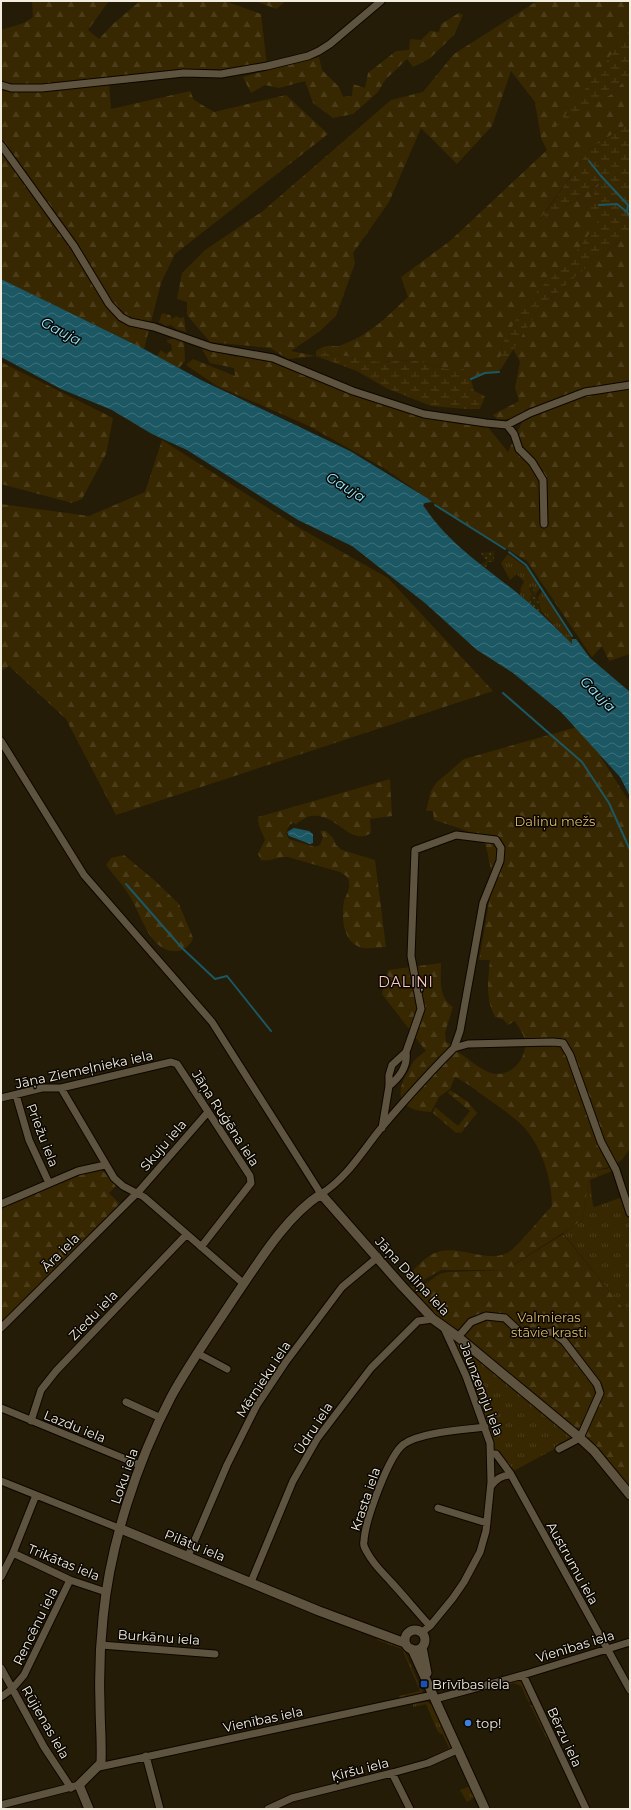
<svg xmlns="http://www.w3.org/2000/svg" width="631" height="1810" viewBox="0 0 631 1810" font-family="Montserrat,sans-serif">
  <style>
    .grass { fill: url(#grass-tufts) }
    .forest { fill: url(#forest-firs) }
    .wetland { fill: url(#wetland-marsh) }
    .sand { fill: url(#sand-dots) }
    .water { fill: url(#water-waves) }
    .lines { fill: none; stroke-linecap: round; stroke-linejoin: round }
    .stream { stroke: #1c5764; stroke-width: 2 }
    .minor-casing { stroke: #0d0600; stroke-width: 9 }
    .tertiary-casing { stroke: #0d0600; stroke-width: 11 }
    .minor { stroke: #5e533e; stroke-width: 7 }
    .tertiary { stroke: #5e533e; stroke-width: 9 }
    .transit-dot { fill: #1a4fb4; stroke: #0a0702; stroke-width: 1.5 }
    .shop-dot { fill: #3f7fe0; stroke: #0a0702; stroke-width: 1.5 }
    .labels { text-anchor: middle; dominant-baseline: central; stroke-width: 3; stroke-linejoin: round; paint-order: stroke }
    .park-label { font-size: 13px; fill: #dfbb69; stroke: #0a0702 }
    .street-label { font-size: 13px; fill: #f3ede0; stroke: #0a0702 }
    .poi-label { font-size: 13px; fill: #f3ede0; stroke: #0a0702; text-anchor: start }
    .water-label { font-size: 14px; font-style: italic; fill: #93e7fd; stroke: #0a0702 }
    .neighbourhood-label { font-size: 14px; letter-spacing: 1px; fill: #fcc8c1; stroke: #0a0702 }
  </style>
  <defs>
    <pattern id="grass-tufts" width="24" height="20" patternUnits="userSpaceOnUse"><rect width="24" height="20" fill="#382801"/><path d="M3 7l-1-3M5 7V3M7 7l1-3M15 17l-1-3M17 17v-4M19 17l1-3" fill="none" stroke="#4c3d1a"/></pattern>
    <pattern id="forest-firs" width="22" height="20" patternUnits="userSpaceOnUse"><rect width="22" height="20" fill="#382801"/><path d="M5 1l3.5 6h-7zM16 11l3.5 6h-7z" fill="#4c3d1a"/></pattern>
    <pattern id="wetland-marsh" width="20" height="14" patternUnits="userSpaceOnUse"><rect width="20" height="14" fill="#382801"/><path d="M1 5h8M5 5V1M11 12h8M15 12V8" fill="none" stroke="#4c3d1a"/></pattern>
    <pattern id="sand-dots" width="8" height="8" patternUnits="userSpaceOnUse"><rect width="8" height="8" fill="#2c2303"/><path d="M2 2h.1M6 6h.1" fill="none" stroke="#4b4327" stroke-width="1.8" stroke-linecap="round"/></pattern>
    <pattern id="water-waves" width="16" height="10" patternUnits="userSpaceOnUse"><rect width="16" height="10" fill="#1c5764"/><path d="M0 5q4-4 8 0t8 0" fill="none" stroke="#3d6f7a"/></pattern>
  </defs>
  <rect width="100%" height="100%" fill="#241c07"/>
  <path class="grass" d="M508,554L526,567L540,588L535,595L532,586L529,587L531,596L529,603L520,595L521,587L524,582L517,574L510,580L501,563Z
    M542,591L572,639V645L541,611L538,597Z
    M611,1166L612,1171L590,1180L593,1206L595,1207L622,1197L630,1222V1317L563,1233L581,1221L583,1218L589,1178L594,1170L607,1169Z
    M444,1328L578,1436L510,1473L496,1454H491L490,1443Z
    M378,1637L399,1644L405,1652L424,1695L400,1699L399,1696L420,1691L402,1649L377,1640Z
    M517,1679L523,1682L531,1699L529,1703L521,1686L514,1683L502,1687L504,1683Z
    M427,1702L434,1706L452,1747L450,1749L424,1761L449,1748L443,1735L438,1732L426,1704L413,1707V1704Z
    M530,1705L534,1706L550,1741L549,1743Z
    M468,1787H470L475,1797L467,1802L460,1790Z"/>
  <path class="forest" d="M32,1H109L88,30L99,39L112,25L140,1H225L261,14L267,66L226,69H186L109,82L111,109L190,91L194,100L214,112L286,95L328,134L175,254L161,283L144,349L1,279V30L24,23L33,17Z
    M255,1H286L276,9Z
    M537,1H630V30L556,127L613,93L630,74V122L589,150L540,219L571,203L599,183L602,217L567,265L555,274L502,345L499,372L485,373L471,379L464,369H446L413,360L379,362L316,351C331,341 332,349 342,345C369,335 388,316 408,297L401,277L450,241L547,150L541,138L535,102L511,71L492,126L457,164L421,128L389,202L353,253L355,263L336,316L320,331L291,351L316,356L288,359L270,348L210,342L187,315V302L177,299L182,273L205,250L263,211L391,100L423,92L454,54Z
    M459,13L463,15L454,35L429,59L413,67L407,59L386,79L377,93L353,114L333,118L313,103L305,81L279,88L265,85L251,93L243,77L319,57L322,70L339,87L343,97L352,96L353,84L365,88L368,73L396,51L409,50L410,39L421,40L430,31L439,32L441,24Z
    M630,232V654L609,661L602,646L592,657L527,561L446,512L387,470L309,426L217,386L186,365L193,359L235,376L234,368L210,363L200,346L235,357L262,354L330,380L399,410L458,424L487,426L508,452L523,420L497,419L493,415L519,401L515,388L520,362L513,349L539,309L575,277Z
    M162,313L170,315L172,319L176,316L180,318L184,317L186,332L176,329L171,325L166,326L159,322Z
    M176,338L184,340L185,361L179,368L157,356L161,350L166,354L172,350L171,344L167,342V340Z
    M1,362L113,418L106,454L82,499L72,503L1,484Z
    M162,440L296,526L388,578L493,691L116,815L66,719L9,666L1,671V504L89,516L145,492Z
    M577,727L597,751L630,803V1147C622,1165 612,1167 594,1170L589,1178L583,1218L581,1221L507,1269L563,1234L630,1317V1495L594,1451L458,1337L402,1286H422L440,1274L448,1272L505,1270H441L418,1283L409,1281L406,1277C414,1270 422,1260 431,1255C455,1241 483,1264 507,1253C515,1250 543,1215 552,1206C552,1181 543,1152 528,1132C518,1119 501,1108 488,1099C477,1091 466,1082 455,1077L450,1089L439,1097L431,1112C406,1111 392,1101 406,1075C409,1071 411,1065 414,1061C417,1057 422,1054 426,1051L382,994L388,970L441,963C441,980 438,997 453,1007L445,1033L446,1042L457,1047L455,1050C465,1056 477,1067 488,1072C508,1080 527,1061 525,1041C524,1034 518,1027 515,1021L508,1025L503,1019L495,1017C485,997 488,982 490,960H479L493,879L486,846L479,836L459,828L434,820L433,811H426L431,791L436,783L464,759Z
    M390,779L392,816L370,819L371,833C349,848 335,808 307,817C303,819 299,822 296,824L293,823L289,825L286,833L289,839L315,847L320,845L323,837L320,831H326L333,838L336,845L342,850L375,860L386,947C379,947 371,949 364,948C343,945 341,918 344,901C346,895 350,890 349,883C349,877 345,875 340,872L288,857C279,856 270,862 261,860L258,854L265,840C262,830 258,828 258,817Z
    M124,855L154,880L179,904L193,938C191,944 185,950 178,951C151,954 142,917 132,900C125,887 114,876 106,865L111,858Z
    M450,1090L468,1102L477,1113L461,1133L455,1132L433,1113L435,1107L458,1126L470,1111L448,1093Z
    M98,1168L104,1172L116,1186L109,1193L120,1204L1,1325V1209L45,1187L63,1182L80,1172Z"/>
  <path class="wetland" d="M630,30V74L613,93L555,128Z
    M630,122V232L575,277L539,309L499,372L502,345L525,303L555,274L567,265L601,217L587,210L599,183L571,203L540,220L589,150Z
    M316,351L379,362L413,360L446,369H464L471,379L474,391L485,396L480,409H465L431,406L386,388L357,371L316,356Z"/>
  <path class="sand" d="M495,551L493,562H488L485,569L480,565L487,560L484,558L481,553Z
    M529,586H532C536,597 540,602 541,614L529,604L531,596Z"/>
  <path class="water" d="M1,279L144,349L201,380L350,451L427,498L432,502L425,503L423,505C447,542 482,565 516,592C536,608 554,626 572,644V639H576L590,658L630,692V796L620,777L561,712L513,673L477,650L425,603L352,546L298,520L187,450L152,434L112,410L61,389L1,357Z
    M294,828L309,831L313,834V843L310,844L289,836L287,832Z"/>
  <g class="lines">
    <path class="stream" d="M589,161L601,176L628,205L627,212L630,217
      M599,205L617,204L627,212
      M471,379L485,373L499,372
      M435,505L505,549
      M509,552L526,565L572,636
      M503,693L582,762L609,803L630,850
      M126,884L181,947L215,979L227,976L271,1031"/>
    <defs>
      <path id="minor" d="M1,85L11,88H42L184,73L221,74L267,66L308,56L319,51L330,44L381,1
        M1,145L74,246L109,304L121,317L130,322L154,327L211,347L273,358L353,391L424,414L486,423L507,425L530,413L585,392L630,385
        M507,425L514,434L519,449L532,462L543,480L544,524
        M1,741L84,875L212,1022L321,1194C347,1178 363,1150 382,1127C405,1100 429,1073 454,1048L468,1044L553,1042L563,1043L570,1055L601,1142L616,1170L630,1213
        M406,1052L421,1009L411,956L415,850L456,835L496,840L501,848L500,861L483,903L460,1031L454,1048
        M61,1088L114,1178L123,1186L144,1197L244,1284
        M16,1095L29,1140L49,1183
        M1,1098L42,1088H61L171,1062L177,1064L250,1176L251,1183L201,1247
        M382,1128L389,1086V1075L392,1065L406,1052C408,1066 400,1077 389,1086
        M1,1204L78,1171L105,1165
        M1,1328L140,1190L208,1112
        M458,1337L471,1322L486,1316L505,1318L522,1334L552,1332L564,1341L597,1384L600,1393L580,1438L559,1449
        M197,1353L227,1369
        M126,1402L161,1418
        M1,1408L140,1465
        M31,1421L41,1390L56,1371L186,1235
        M491,1454H496L510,1473L630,1690
        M1,1481L121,1529
        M491,1486C496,1479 502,1475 511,1475
        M438,1508L487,1523
        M13,1553L70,1580L106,1592
        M188,1556L227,1465L257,1405L285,1363L342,1287L378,1257
        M1,1577L13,1553L36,1495
        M251,1582L293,1481L317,1439L371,1368L418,1321L433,1319
        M430,1626C417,1612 405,1597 392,1583C383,1573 373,1564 367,1552C365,1549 363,1544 364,1541C365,1521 389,1454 404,1444C421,1432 464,1430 485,1427
        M422,1632L430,1626L453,1598L464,1582L480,1552L486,1531L491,1482L490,1443L466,1376L444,1328
        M101,1645L215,1654
        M1,1668L44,1747L71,1788
        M523,1675L586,1809
        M1,1697L12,1689L24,1675L70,1580
        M435,1699L523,1675L630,1642
        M146,1756L160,1809
        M99,1767L433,1695
        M392,1773L410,1809
        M1,1805L75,1786
        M268,1809L292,1798L392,1773L428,1763L457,1750"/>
      <path id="tertiary" d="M121,1529L319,1611L405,1643
        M405 1640a10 10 0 1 1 20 0a10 10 0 1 1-20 0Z
        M422,1647L427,1673
        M412,1649L485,1809
        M89,1809L79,1785L101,1763C102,1743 100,1724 100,1703C99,1675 100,1646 103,1618C110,1544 137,1462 171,1397C189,1364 211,1333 232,1301C257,1265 284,1218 321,1194L402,1286L433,1319L458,1337L580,1438L594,1451L630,1495"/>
    </defs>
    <use href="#minor" class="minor-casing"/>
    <use href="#tertiary" class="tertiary-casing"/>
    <use href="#minor" class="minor"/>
    <use href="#tertiary" class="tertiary"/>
  </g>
  <rect class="transit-dot" x="420" y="1680" width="8" height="8" rx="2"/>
  <circle class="shop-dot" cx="468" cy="1723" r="4"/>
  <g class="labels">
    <g class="park-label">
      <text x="555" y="821">Daliņu mežs</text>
      <text x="549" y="1317">Valmieras<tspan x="549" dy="15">stāvie krasti</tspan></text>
    </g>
    <g class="street-label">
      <text transform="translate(84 1069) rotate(-12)">Jāņa Ziemeļnieka iela</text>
      <text transform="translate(226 1118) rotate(57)">Jāņa Ruģēna iela</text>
      <text transform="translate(43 1135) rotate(69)">Priežu iela</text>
      <text transform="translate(163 1145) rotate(-49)">Skuju iela</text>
      <text transform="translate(60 1252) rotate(-45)">Āra iela</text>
      <text transform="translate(413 1276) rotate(47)">Jāņa Daliņa iela</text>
      <text transform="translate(93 1315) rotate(-46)">Ziedu iela</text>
      <text transform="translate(263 1379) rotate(-57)">Mērnieku iela</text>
      <text transform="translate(482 1389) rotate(69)">Jaunzemju iela</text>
      <text transform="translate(75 1426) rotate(22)">Lazdu iela</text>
      <text transform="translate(313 1428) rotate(-57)">Ūdru iela</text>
      <text transform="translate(124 1476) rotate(-71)">Loku iela</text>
      <text transform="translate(365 1499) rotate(-71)">Krasta iela</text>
      <text transform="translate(195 1545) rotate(22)">Pilātu iela</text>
      <text transform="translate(64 1562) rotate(22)">Trikātas iela</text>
      <text transform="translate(573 1563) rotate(61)">Austrumu iela</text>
      <text transform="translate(35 1626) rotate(-64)">Rencēnu iela</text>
      <text transform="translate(159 1637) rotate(4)">Burkānu iela</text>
      <text transform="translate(575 1646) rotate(-17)">Vienības iela</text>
      <text transform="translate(263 1719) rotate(-12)">Vienības iela</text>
      <text transform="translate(46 1722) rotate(60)">Rūjienas iela</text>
      <text transform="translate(565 1737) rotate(65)">Bērzu iela</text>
      <text transform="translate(360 1769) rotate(-14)">Ķiršu iela</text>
    </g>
    <g class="poi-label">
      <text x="432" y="1684">Brīvības iela</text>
      <text x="476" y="1723">top!</text>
    </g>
    <g class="water-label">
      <text transform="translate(61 331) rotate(28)">Gauja</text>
      <text transform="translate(346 487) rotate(32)">Gauja</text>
      <text transform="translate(598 694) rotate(45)">Gauja</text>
    </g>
    <g class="neighbourhood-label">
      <text x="406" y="982">DALIŅI</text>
    </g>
  </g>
  <rect width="631" height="1810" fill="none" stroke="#f3ede0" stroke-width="4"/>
</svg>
